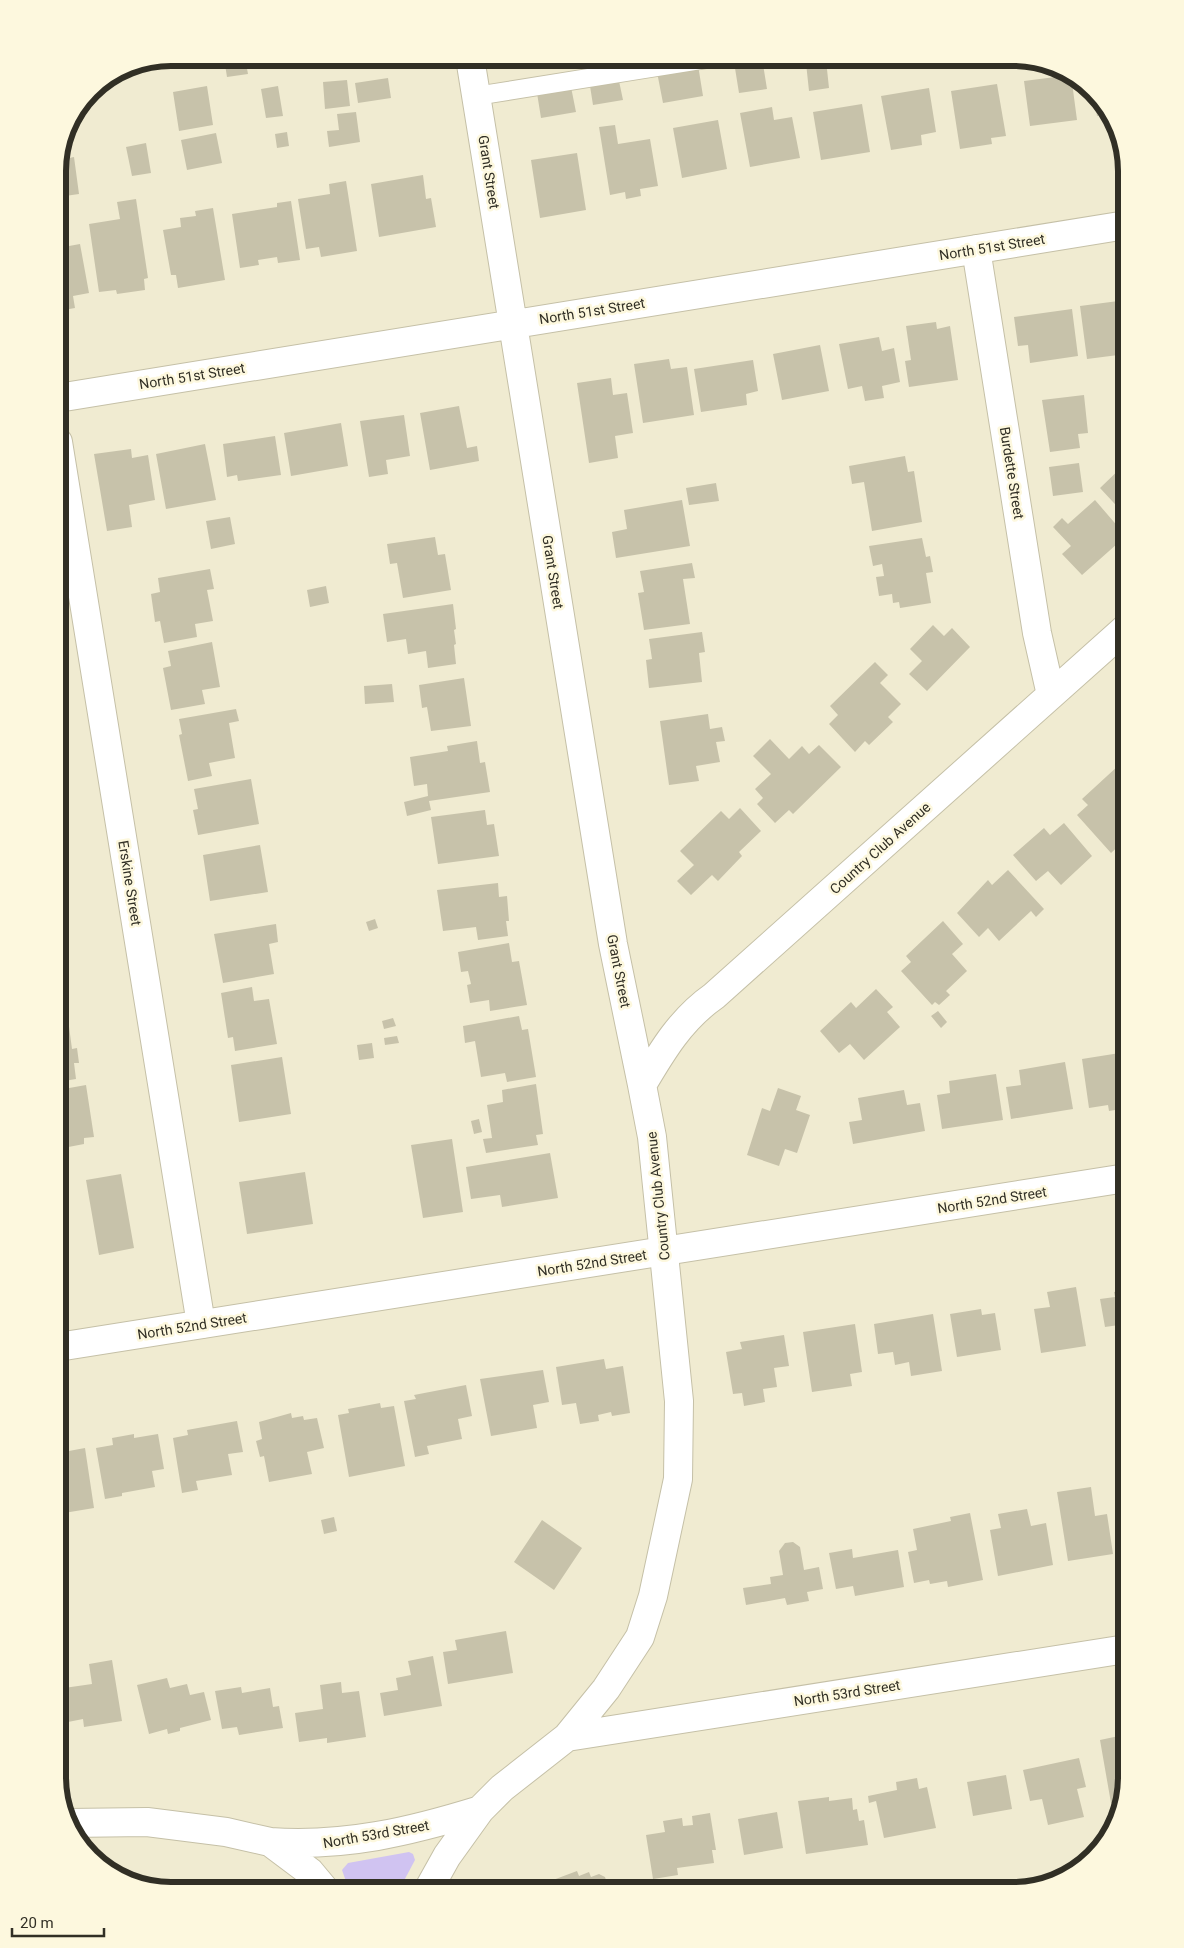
<svg xmlns="http://www.w3.org/2000/svg" width="1184" height="1948" viewBox="0 0 1184 1948" font-family="Roboto,sans-serif">
  <style>
    .green { fill: #d0c3f1 }
    .building { fill: #c7c2aa }
    .lines { fill: none; stroke-linecap: round; stroke-linejoin: round }
    .service-casing { stroke: #c5c0a7; stroke-width: 20 }
    .minor-casing { stroke: #c5c0a7; stroke-width: 30 }
    .tertiary-casing { stroke: #c5c0a7; stroke-width: 30 }
    .service { stroke: #fff; stroke-width: 18 }
    .minor { stroke: #fff; stroke-width: 28 }
    .tertiary { stroke: #fff; stroke-width: 28 }
    .labels { text-anchor: middle; dominant-baseline: central; stroke-width: 5; stroke-linejoin: round; paint-order: stroke }
    .street-label { font-size: 14px; fill: #312f25; stroke: #fdf8de }
    .rim { fill: none; stroke: #312f25; stroke-width: 6 }
  </style>
  <rect width="100%" height="100%" fill="#f0ebd1"/>
  <path class="green" d="M409,1852L413,1854L415,1860L399,1890H349L342,1870L348,1863Z"/>
  <path class="building" d="M224,58H245L248,74L227,77Z
    M762,58L767,89L739,93L734,62Z
    M826,60L829,88L809,91L806,63Z
    M698,65L703,96L663,103L657,72Z
    M1071,75L1077,120L1030,126L1024,81Z
    M388,78L391,98L358,103L355,83Z
    M347,80L350,106L325,109L323,82Z
    M619,81L623,100L593,105L590,86Z
    M997,84L1006,136L991,138L992,144L960,149L951,91Z
    M100,85L101,97L86,98L91,91Z
    M207,86L213,125L179,131L173,92Z
    M278,86L283,116L266,118L261,89Z
    M571,87L576,112L541,118L537,93Z
    M929,88L936,132L921,135L922,145L891,150L881,96Z
    M1094,98L1108,114L1097,116Z
    M862,104L870,152L821,160L813,112Z
    M772,107L774,120L792,117L800,158L750,167L740,113Z
    M356,112L360,142L329,147L327,131L339,130L337,114Z
    M718,120L727,169L682,178L673,128Z
    M615,125L618,144L650,139L658,186L640,189L641,196L626,199L625,192L610,195L599,127Z
    M287,132L289,146L277,148L275,134Z
    M216,133L222,163L187,170L181,140Z
    M146,143L151,173L132,176L126,147Z
    M577,153L586,210L540,218L531,160Z
    M74,157L79,194L58,197L59,160Z
    M423,175L426,199L431,198L436,227L379,237L371,184Z
    M346,181L357,251L321,257L319,247L306,249L298,199L330,194L329,184Z
    M136,199L148,278L144,279L145,290L117,294L116,290L99,292L89,224L120,219L117,202Z
    M291,201L300,260L278,263L277,257L258,260L259,265L240,268L232,214L277,207V203Z
    M213,208L225,280L178,288L176,275H171L163,230L181,227L180,218L196,216L195,211Z
    M80,244L89,293L73,296L75,308L58,311V248Z
    M1126,300V354L1087,359L1080,306Z
    M1072,309L1078,356L1030,363L1028,345L1018,346L1014,317Z
    M936,322L937,329L950,326L958,380L909,387L905,361L911,360L906,326Z
    M879,337L882,351L894,348L900,382L882,386L884,398L865,401L862,386L848,389L839,344Z
    M820,345L829,391L782,400L773,354Z
    M669,359L671,369L687,367L694,415L643,423L634,364Z
    M753,360L758,391L746,394L747,405L701,412L694,369Z
    M611,378L613,395L627,393L633,433L615,436L618,458L589,463L577,383Z
    M1084,395L1088,433L1078,434L1080,448L1050,452L1042,400Z
    M459,406L467,448L477,446L479,461L430,470L420,413Z
    M404,415L410,456L386,460L388,474L369,477L360,421Z
    M341,423L348,466L291,476L284,433Z
    M275,436L281,475L238,481L237,475L227,477L223,444Z
    M205,444L216,500L166,509L156,454Z
    M131,449L132,458L148,455L155,500L129,505L132,527L107,531L94,454Z
    M905,456L908,472L914,471L922,522L872,531L864,482L852,484L849,466Z
    M1079,463L1083,492L1053,496L1049,467Z
    M1126,463V516L1100,488Z
    M716,483L719,501L689,505L686,488Z
    M682,500L690,546L616,558L612,532L627,529L624,510Z
    M1095,500L1126,536L1082,575L1062,554L1071,546L1053,527L1062,518L1068,524Z
    M230,517L235,544L211,549L206,521Z
    M435,537L438,555L445,554L451,590L403,598L397,563L390,564L387,544Z
    M922,538L926,557L930,556L933,572L926,573L931,603L900,608L899,602L893,603L892,594L879,596L876,577L884,576L882,564L873,566L869,546Z
    M692,563L695,578L683,579L690,624L644,630L638,593L644,592L640,571Z
    M210,569L214,589L207,590L213,621L195,624L197,637L164,643L160,621L155,622L151,594L160,592L158,578Z
    M326,586L329,603L310,607L307,590Z
    M453,604L456,629L454,630L456,644L454,645L456,664L428,668L426,651L408,654L406,639L387,642L383,614Z
    M933,625L944,636L952,628L970,647L927,691L909,674L922,661L910,649Z
    M702,632L705,652L699,653L702,682L649,688L646,660L652,659L649,639Z
    M212,642L220,687L202,690L205,704L171,710L163,668L171,666L168,651Z
    M875,662L888,675L880,683L901,704L888,717L893,722L869,745L865,741L855,752L829,724L838,715L830,706Z
    M464,678L471,726L431,731L427,707L422,708L419,685Z
    M392,684L394,702L365,704L364,686Z
    M236,709L239,721L229,723L235,758L209,763L212,776L188,781L179,735L182,734L179,719Z
    M708,714L710,729L722,727L725,741L716,742L720,762L696,766L699,781L669,785L660,721Z
    M770,739L789,759L802,746L809,754L819,745L841,767L793,814L789,810L775,823L757,804L763,798L755,789L771,774L753,756Z
    M477,741L480,763L485,762L490,792L429,801L431,810L407,816L404,802L428,796L427,784L414,786L410,757L448,751L447,746Z
    M1119,765L1126,773V829L1120,835L1124,841L1111,853L1077,815L1088,805L1082,799Z
    M251,779L259,824L198,835L193,810L198,809L194,789Z
    M740,808L761,831L739,852L742,856L718,881L712,875L691,895L677,881L694,865L680,851L721,811L729,819Z
    M485,810L487,825L494,824L499,856L438,864L431,817Z
    M1064,823L1092,856L1061,885L1048,871L1036,881L1013,855L1044,828L1050,835Z
    M260,845L268,892L210,901L203,855Z
    M1008,870L1044,909L1036,917L1031,911L999,941L988,928L979,937L957,913L988,880L992,885Z
    M498,883L499,897L507,896L509,921H506L508,936L478,940L476,927L443,931L437,890Z
    M375,919L378,928L369,931L366,922Z
    M943,921L963,944L952,954L967,971L946,991L950,995L939,1005L935,1002L932,1005L901,971L911,962L906,956Z
    M276,924L278,942L269,944L274,974L223,983L214,934Z
    M509,943L512,962L519,961L527,1005L490,1011L489,1000L470,1003L467,985L471,984L468,971L461,972L458,952Z
    M58,957H61L68,1000L58,1002Z
    M252,987L254,1001L269,999L277,1044L235,1051L233,1037L228,1038L221,993Z
    M876,989L893,1007L887,1012L900,1027L864,1060L850,1044L839,1053L820,1031L851,1002L856,1008Z
    M938,1011L947,1022L941,1028L931,1016Z
    M519,1016L522,1030L528,1029L536,1077L507,1082L505,1073L481,1077L475,1041L465,1043L463,1026Z
    M393,1018L396,1026L384,1029L382,1021Z
    M68,1019L72,1049L77,1048L79,1063H74L76,1079L58,1082V1020Z
    M397,1036L399,1043L385,1045L384,1038Z
    M372,1043L374,1058L359,1060L357,1045Z
    M1126,1052V1100L1120,1101L1121,1109L1109,1111L1108,1105L1089,1108L1082,1059Z
    M282,1057L291,1114L239,1122L231,1065Z
    M1065,1062L1073,1109L1011,1119L1006,1087L1021,1085L1019,1070Z
    M996,1074L1003,1120L942,1129L937,1095L950,1093L949,1081Z
    M536,1084L543,1134L536,1135L538,1145L486,1153L483,1139L492,1138L487,1105L503,1102L502,1090Z
    M86,1085L94,1137L84,1138V1144L58,1149V1090Z
    M778,1088L801,1096L796,1110L810,1115L797,1153L785,1149L779,1166L747,1155L762,1108L770,1111Z
    M904,1090L907,1105L920,1103L925,1131L853,1144L849,1122L862,1120L858,1098Z
    M479,1119L482,1132L474,1134L471,1121Z
    M452,1139L463,1212L423,1218L411,1145Z
    M550,1153L558,1198L502,1207L500,1195L471,1199L466,1167Z
    M305,1172L313,1224L247,1234L239,1182Z
    M121,1174L134,1248L99,1255L86,1180Z
    M1076,1287L1086,1346L1041,1353L1034,1309L1050,1307L1047,1292Z
    M1126,1290V1334L1121,1335L1119,1325L1105,1327L1100,1299L1115,1297L1114,1292Z
    M981,1309L982,1315L995,1313L1001,1350L957,1357L950,1314Z
    M933,1314L942,1371L911,1376L909,1362L895,1365L893,1352L878,1354L874,1324Z
    M855,1324L862,1372L850,1374L852,1386L812,1392L803,1332Z
    M784,1335L789,1366L774,1368L777,1387L763,1389L765,1402L744,1406L742,1393L733,1394L726,1352L742,1349L740,1342Z
    M604,1359L606,1369L623,1366L630,1413L612,1416L611,1412L598,1415L599,1421L580,1424L576,1403L562,1405L556,1367Z
    M543,1370L549,1402L533,1405L537,1428L491,1436L480,1379Z
    M466,1385L472,1416L458,1419L462,1439L427,1446L429,1454L415,1457L404,1401L416,1399L414,1395Z
    M380,1403L381,1408L394,1406L405,1466L349,1477L338,1415L349,1413L348,1409Z
    M291,1413L292,1418L303,1416L304,1420L317,1418L324,1448L307,1452L312,1474L269,1482L264,1456L260,1457L256,1441L262,1439L259,1422Z
    M237,1421L243,1452L228,1454L232,1475L196,1481L198,1490L182,1493L173,1438L188,1435L187,1430Z
    M134,1434V1438L158,1434L164,1469L152,1471L155,1487L122,1493V1496L105,1499L96,1448L113,1445L112,1438Z
    M85,1448L94,1508L58,1514V1453Z
    M1091,1487L1095,1516L1107,1514L1113,1554L1068,1561L1057,1492Z
    M1027,1509L1031,1526L1046,1523L1053,1565L998,1576L990,1530L1001,1528L998,1514Z
    M970,1513L983,1580L948,1587L947,1581L930,1584L929,1580L914,1583L908,1552L917,1550L913,1529L951,1521L950,1517Z
    M334,1517L337,1531L324,1534L321,1520Z
    M542,1520L582,1548L554,1590L514,1562Z
    M793,1542L800,1547L804,1570L819,1567L823,1589L807,1592L809,1601L787,1605L785,1598L746,1605L743,1588L771,1584L770,1577L783,1575L779,1551L785,1543Z
    M852,1549L853,1558L898,1550L904,1587L855,1596L853,1586L836,1589L829,1553Z
    M506,1631L513,1673L448,1684L443,1652L457,1650L455,1640Z
    M433,1656L442,1706L384,1716L380,1693L398,1690L396,1678L411,1675L408,1661Z
    M112,1660L122,1721L84,1727L83,1719L63,1723L58,1693L64,1692V1688L92,1684L89,1664Z
    M167,1678L170,1688L187,1684L190,1695L204,1692L211,1720L180,1728V1731L168,1734L167,1729L149,1734L137,1685Z
    M341,1682L342,1693L359,1691L366,1737L327,1743V1738L299,1742L295,1713L323,1709L320,1685Z
    M241,1687L242,1693L270,1688L273,1707L279,1706L283,1728L239,1735L237,1727L222,1729L215,1691Z
    M1119,1736L1121,1751L1126,1750V1777L1119,1801L1111,1803L1100,1740Z
    M1079,1758L1086,1787L1077,1789L1084,1817L1048,1825L1042,1799L1030,1801L1023,1770Z
    M1006,1775L1012,1809L973,1816L967,1782Z
    M917,1778L919,1789L927,1787L936,1828L884,1838L876,1801L869,1803L868,1796L897,1790L896,1782Z
    M829,1797V1801L852,1798L853,1810L857,1809L859,1821L864,1820L868,1845L806,1854L798,1801Z
    M777,1812L783,1848L744,1855L738,1819Z
    M710,1813L716,1850H712L714,1863L677,1868L678,1875L653,1879L646,1835L665,1832L663,1821L682,1818L683,1826L693,1825L692,1816Z
    M577,1871L579,1876L589,1872L591,1877L599,1874L605,1877L609,1890H547L545,1883Z
    M1031,1882L1032,1886L1016,1890V1885Z"/>
  <g class="lines">
    <defs>
      <path id="service" d="M476,96L713,58"/>
      <path id="minor" d="M470,58L613,944L642,1085
        M976,249L1037,633L1051,695
        M58,398L1126,225
        M58,442L201,1324
        M567,1737L1126,1649
        M68,1823L147,1822L226,1832L270,1842L310,1872L325,1890
        M270,1842C345,1847 409,1832 480,1810
        M428,1890L447,1856L480,1810L502,1788L567,1737L606,1689L640,1637L653,1596L678,1479L679,1401L652,1137L642,1085C662,1051 681,1019 714,996L1126,628"/>
      <path id="tertiary" d="M58,1347L1126,1178"/>
    </defs>
    <use href="#service" class="service-casing"/>
    <use href="#minor" class="minor-casing"/>
    <use href="#tertiary" class="tertiary-casing"/>
    <use href="#service" class="service"/>
    <use href="#minor" class="minor"/>
    <use href="#tertiary" class="tertiary"/>
  </g>
  <g class="labels">
    <g class="street-label">
      <text transform="translate(489 172) rotate(81)">Grant Street</text>
      <text transform="translate(992 247) rotate(-9)">North 51st Street</text>
      <text transform="translate(592 311) rotate(-9)">North 51st Street</text>
      <text transform="translate(192 376) rotate(-9)">North 51st Street</text>
      <text transform="translate(1012 473) rotate(81)">Burdette Street</text>
      <text transform="translate(553 572) rotate(81)">Grant Street</text>
      <text transform="translate(880 848) rotate(-42)">Country Club Avenue</text>
      <text transform="translate(130 883) rotate(81)">Erskine Street</text>
      <text transform="translate(619 971) rotate(79)">Grant Street</text>
      <text transform="translate(658 1196) rotate(-96)">Country Club Avenue</text>
      <text transform="translate(992 1200) rotate(-9)">North 52nd Street</text>
      <text transform="translate(592 1263) rotate(-9)">North 52nd Street</text>
      <text transform="translate(192 1326) rotate(-9)">North 52nd Street</text>
      <text transform="translate(847 1693) rotate(-9)">North 53rd Street</text>
      <text transform="translate(376 1834) rotate(-10)">North 53rd Street</text>
    </g>
  </g>
  <path d="M0 0H1184V1948H0ZM171 66H1013A105 105 0 0 1 1118 171V1777A105 105 0 0 1 1013 1882H171A105 105 0 0 1 66 1777V171A105 105 0 0 1 171 66Z" fill="#fdf8de" fill-rule="evenodd"/>
  <path class="rim" d="M171 66H1013A105 105 0 0 1 1118 171V1777A105 105 0 0 1 1013 1882H171A105 105 0 0 1 66 1777V171A105 105 0 0 1 171 66Z"/>
  <path d="M12 1928v8h92v-8" fill="none" stroke="#312f25" stroke-width="2.5"/>
  <text x="20" y="1928" font-size="15" fill="#312f25" stroke="#fdf8de" stroke-width="4" paint-order="stroke">20 m</text>
</svg>
